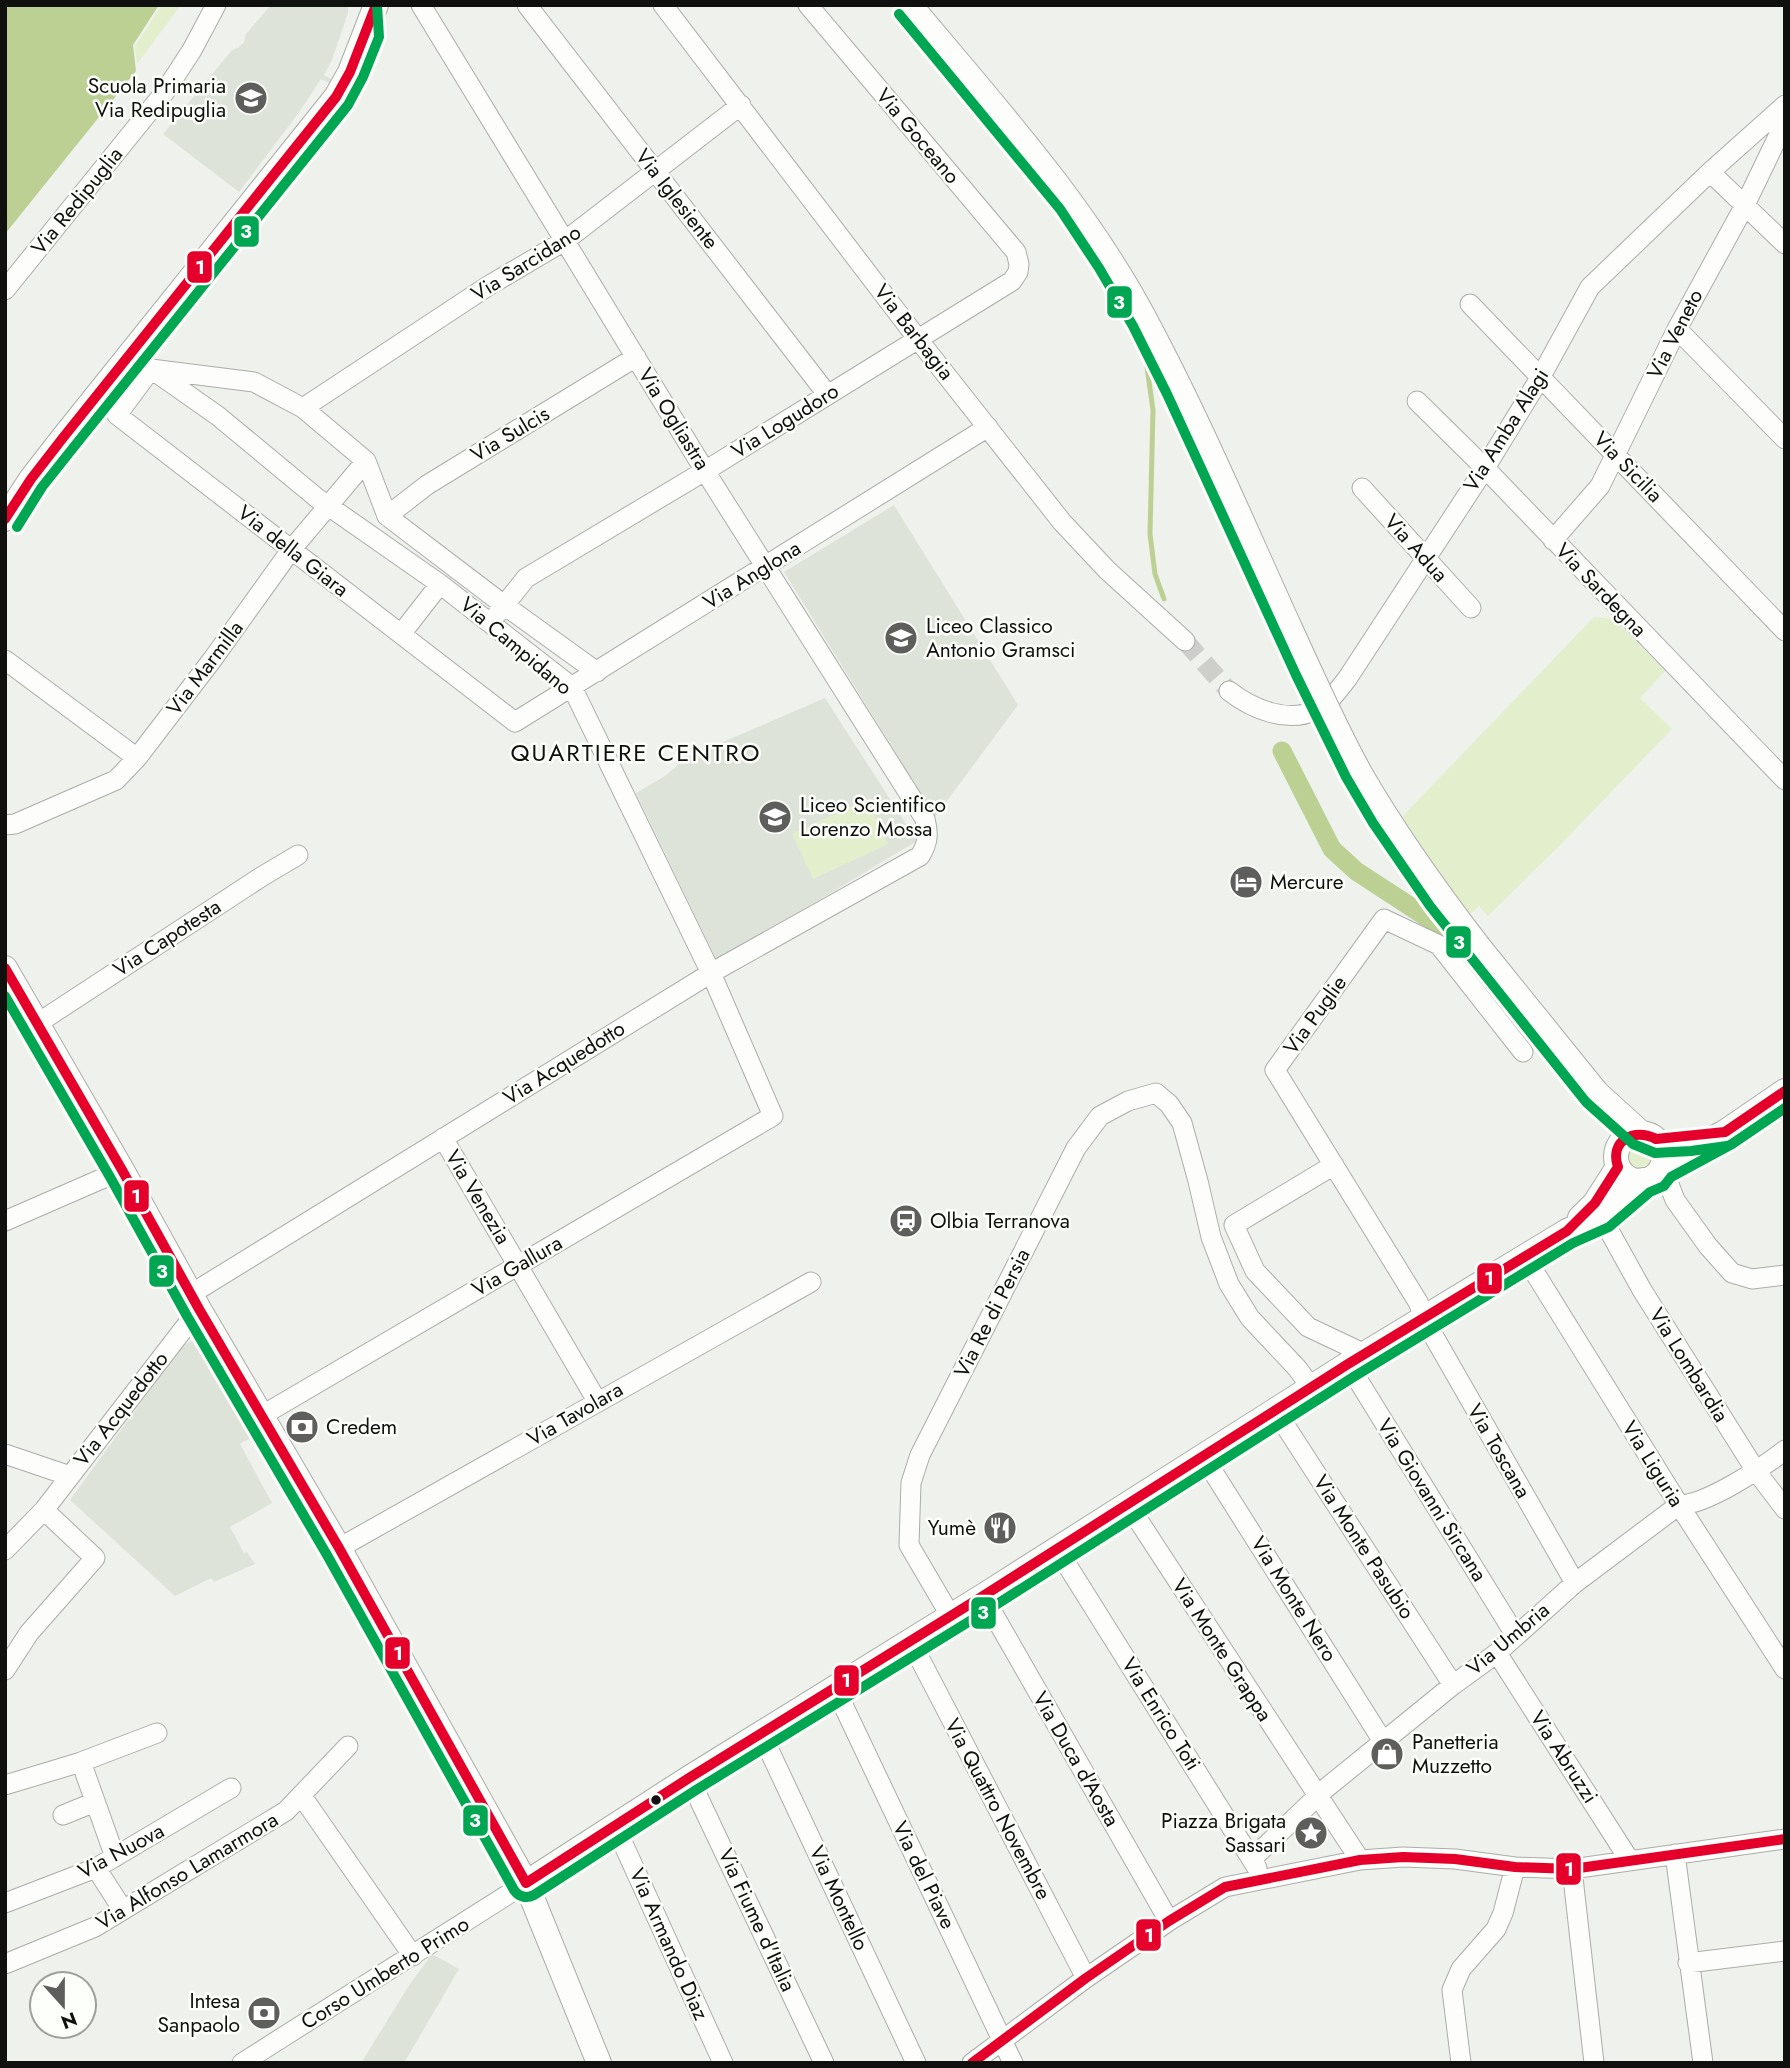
<svg xmlns="http://www.w3.org/2000/svg" width="1790" height="2068" viewBox="0 0 1790 2068" font-family="Jost,sans-serif">
  <style>
    .built { fill: #dee3d9 }
    .green { fill: #e2eecc }
    .water { fill: #bcd093 }
    .lines { fill: none; stroke-linecap: round; stroke-linejoin: round }
    .stream { stroke: #bcd093; stroke-width: 5 }
    .canal { stroke: #bcd093; stroke-width: 19 }
    .minor-tunnel { stroke: #cecfcb; stroke-width: 19; stroke-dasharray: 19 10; stroke-linecap: butt }
    .minor-casing { stroke: #abada9; stroke-width: 21 }
    .major-casing { stroke: #abada9; stroke-width: 26 }
    .minor { stroke: #fdfdfc; stroke-width: 19 }
    .major { stroke: #fdfdfc; stroke-width: 24 }
    .major-bridge-casing { stroke: #abada9; stroke-width: 26; stroke-linecap: butt }
    .major-bridge { stroke: #fdfdfc; stroke-width: 24 }
    .bus-1-casing { stroke: #fdfffb; stroke-width: 16 }
    .bus-2-casing { stroke: #fdfffb; stroke-width: 16 }
    .bus-1 { stroke: #e4002b; stroke-width: 10 }
    .bus-2 { stroke: #00a651; stroke-width: 10 }
    .bus-dot { fill: #10110e; stroke: #fdfffb; stroke-width: 2.5 }
    .labels { text-anchor: middle; dominant-baseline: central; stroke-width: 5; stroke-linejoin: round; paint-order: stroke }
    .poi-label { font-size: 21px; fill: #10110e; stroke: #fdfffb; text-anchor: start }
    .street-label { font-size: 21px; fill: #10110e; stroke: #fdfffb }
    .quarter-label { font-size: 24px; letter-spacing: 2px; fill: #10110e; stroke: #fdfffb }
    .line-badge { stroke: #fdfffb; stroke-width: 2.5 }
    .badge-label { font-size: 19px; text-anchor: middle; font-weight: bold; fill: #fff }
  </style>
  <rect width="100%" height="100%" fill="#eff1ec"/>
  <path class="built" d="M271,5H348V13L332,60L324,75L333,80L331,84L321,79L300,111L239,192L163,134L232,50L238,48L244,42L246,34Z
    M894,505L1018,705L935,817L911,777L907,779L900,767L904,766L784,572Z
    M825,698L917,841L746,944L716,959L636,793L665,776L686,758Z
    M197,1338L252,1437L240,1444L272,1503L230,1527L244,1553L247,1552L255,1564L214,1582L211,1578L175,1596L70,1500L182,1346Z
    M432,1954L459,1969L404,2063H361L410,1984Z"/>
  <path class="green" d="M162,5H181L137,64L135,46Z
    M1594,617L1614,619L1665,671L1640,698L1672,729L1559,846L1488,916L1479,906L1469,915L1400,819Z
    M867,799L888,844L813,879L792,834Z
    M1625 1157a15 15 0 1 1 30 0a15 15 0 1 1-30 0Z"/>
  <path class="water" d="M5,5H159L133,45L136,71L5,234Z"/>
  <g class="lines">
    <path class="stream" d="M1147,367L1153,410L1150,534L1155,574L1164,599"/>
    <path class="canal" d="M1282,751L1332,849L1356,871L1457,937"/>
    <path class="minor-tunnel" d="M1185,641L1229,691"/>
    <defs>
      <path id="minor" d="M527,5L827,394
        M663,5L917,338L1062,522L1107,570L1185,641
        M1710,172L1785,244
        M5,290L164,93L192,50L216,5
        M1470,304L1785,631
        M1677,329L1785,439
        M154,371L218,416L317,498L440,584L572,687L711,973L773,1116L261,1416
        M1417,401L1485,468L1785,780
        M303,408L488,286L566,240L741,105
        M1362,488L1471,608
        M387,516L427,485L636,357
        M1553,540L1600,486L1677,329L1745,205L1783,126L1785,119
        M498,613L526,578L713,466L1012,281L1018,272L1019,264L1016,252L808,5
        M401,634L440,584
        M5,660L137,758
        M597,672L504,605L387,516L366,461L303,408L254,382L151,369L117,415L515,722L988,427
        M1229,691C1252,709 1288,724 1316,710C1330,703 1338,690 1347,679L1485,468L1540,378L1590,287L1710,172L1785,105
        M5,825L15,824L116,780L137,758L212,660L291,550L366,461
        M38,1023L261,877L298,855
        M1523,1052L1439,945L1384,919L1275,1070L1418,1302L1429,1328L1575,1583
        M443,1138L597,1401
        M1334,1165L1234,1225L1255,1271L1308,1327L1365,1354
        M1662,1166L1675,1200L1708,1246L1732,1273L1752,1279L1785,1275
        M1601,1216L1642,1290L1756,1471L1785,1509
        M5,1221L122,1170
        M1525,1257L1679,1505L1785,1669
        M191,1294L711,973L920,856C928,843 929,834 925,819L705,471L421,5
        M1348,1364L1516,1636
        M1275,1410L1453,1685
        M5,1454L70,1476
        M1203,1456L1384,1743
        M1127,1503L1360,1860
        M339,1548L811,1282
        M1057,1549L1257,1868
        M5,1550L44,1510L199,1309
        M983,1596L1169,1921
        M950,1615L909,1545L911,1483L920,1455L1076,1148L1100,1116L1128,1101L1156,1093L1169,1104L1182,1123L1198,1181L1211,1237L1229,1284L1250,1318L1297,1368L1311,1387
        M910,1640L1086,1978
        M1497,1653L1630,1861
        M5,1670L29,1633L95,1558L44,1510
        M835,1688L1013,2063
        M761,1733L916,2063
        M85,1773L115,1857
        M689,1778L824,2063
        M5,1785L81,1762L157,1733
        M301,1795L413,1956
        M63,1815L95,1802
        M615,1826L723,2063
        M1675,1854L1703,2063
        M1252,1859L1325,1789L1453,1685L1497,1653L1575,1583L1679,1505C1706,1505 1762,1468 1785,1450
        M96,1868L123,1910
        M1572,1869L1594,2063
        M5,1903L96,1868L231,1788
        M1688,1963L1785,1951
        M5,1964L95,1927L286,1811L348,1746
        M242,2063L526,1883
        M972,2063L1086,1978L1169,1921L1225,1887L1360,1860L1403,1857L1455,1859L1515,1867L1572,1869L1785,1839
        M1461,2063L1452,1990L1461,1969L1496,1929L1503,1913L1515,1867"/>
      <path id="major" d="M5,519L31,479L62,439L336,97L350,72L376,5
        M1479,947L1597,1093L1641,1133
        M5,968L122,1170L199,1309L339,1548L526,1883L599,2063
        M1616 1157a24 24 0 1 1 48 0a24 24 0 1 1-48 0Z
        M1662,1166L1725,1132L1785,1091
        M1580,1218L1595,1203L1618,1167
        M526,1883L689,1778L983,1596L1348,1364L1567,1231L1601,1216L1643,1180"/>
    </defs>
    <use href="#minor" class="minor-casing"/>
    <use href="#major" class="major-casing"/>
    <use href="#minor" class="minor"/>
    <use href="#major" class="major"/>
    <defs>
      <path id="major-bridge" d="M910,5C994,106 1084,204 1146,321C1199,420 1243,525 1290,628C1312,676 1334,726 1360,773C1395,834 1436,891 1479,947"/>
    </defs>
    <use href="#major-bridge" class="major-bridge-casing"/>
    <use href="#major-bridge" class="major-bridge"/>
    <defs>
      <path id="bus-1" d="M5,519L31,479L62,439L336,97L350,72L376,5
        M5,968L122,1170L199,1309L339,1548L526,1883
        M526,1883L689,1778L983,1596L1348,1364L1567,1231L1595,1203L1618,1167C1609,1141 1634,1127 1656,1139L1725,1132L1785,1091
        M972,2063L1086,1978L1169,1921L1225,1887L1360,1860L1403,1857L1455,1859L1515,1867L1572,1869L1785,1839"/>
      <path id="bus-2" d="M899,14L1060,209L1099,268L1133,326L1167,394L1296,675L1346,777L1373,823L1430,906L1586,1102L1633,1144L1655,1153L1691,1151L1727,1146
        M17,527L42,487L73,448L348,105L363,77L379,37L377,5
        M5,996L110,1177L187,1316L327,1555L514,1890C519,1897 526,1899 534,1895L696,1790L991,1608L1355,1376L1573,1243L1609,1227L1650,1192L1664,1186L1671,1177L1732,1144L1785,1108"/>
    </defs>
    <use href="#bus-1" class="bus-1-casing"/>
    <use href="#bus-2" class="bus-2-casing"/>
    <use href="#bus-1" class="bus-1"/>
    <use href="#bus-2" class="bus-2"/>
  </g>
  <defs>
    <symbol id="school-disc" viewBox="-11 -11 22 22"><circle r="9.5" fill="#5e5f5c" stroke="#fdfffb"/><path d="M0-5L7-2L0 1L-7-2ZM-4 1L0 2.5L4 1V4Q0 6-4 4Z" fill="#fff"/></symbol>
    <symbol id="hotel-disc" viewBox="-11 -11 22 22"><circle r="9.5" fill="#5e5f5c" stroke="#fdfffb"/><path d="M-6-4.5h1.5V1H6V5H4.5V3h-9V5H-6ZM-4 0a1.8 1.8 0 1 1 3.6 0ZM.5 0V-2.5h3Q6-2.5 6 0Z" fill="#fff"/></symbol>
    <symbol id="station-disc" viewBox="-11 -11 22 22"><circle r="9.5" fill="#5e5f5c" stroke="#fdfffb"/><path d="M-3-6H3Q5-6 5-4V2Q5 4 3 4L4.5 6H3L1.5 4h-3L-3 6H-4.5L-3 4Q-5 4-5 2V-4Q-5-6-3-6ZM-3.5-4v3h7v-3ZM-3.5 1v1.5H-2V1ZM2 1v1.5H3.5V1Z" fill="#fff"/></symbol>
    <symbol id="bank-disc" viewBox="-11 -11 22 22"><circle r="9.5" fill="#5e5f5c" stroke="#fdfffb"/><path d="M-6-4H6V4H-6ZM0-2.3a2.3 2.3 0 1 0 0 4.6a2.3 2.3 0 1 0 0-4.6Z" fill="#fff"/></symbol>
    <symbol id="restaurant-disc" viewBox="-11 -11 22 22"><circle r="9.5" fill="#5e5f5c" stroke="#fdfffb"/><path d="M-5-6h1v4h1v-4h1v4h1v-4h1v5L-1.5 .5V6h-2V.5L-5-1ZM5-6V6H3V1.5H1.5Q1.5-4 5-6Z" fill="#fff"/></symbol>
    <symbol id="shop-disc" viewBox="-11 -11 22 22"><circle r="9.5" fill="#5e5f5c" stroke="#fdfffb"/><path d="M-5-2.5h2.3a2.7 3.5 0 0 1 5.4 0H5L5.5 6h-11ZM-1.5-2.5h3a1.5 2.3 0 0 0-3 0Z" fill="#fff"/></symbol>
    <symbol id="sight-disc" viewBox="-11 -11 22 22"><circle r="9.5" fill="#5e5f5c" stroke="#fdfffb"/><path d="M0-6L1.8-2.2L6-1.7L2.9 1.2L3.7 5.4L0 3.3L-3.7 5.4L-2.9 1.2L-6-1.7L-1.8-2.2Z" fill="#fff"/></symbol>
  </defs>
  <g fill-rule="evenodd">
    <use href="#school-disc" x="232" y="79" width="38" height="38"/>
    <use href="#school-disc" x="882" y="619" width="38" height="38"/>
    <use href="#school-disc" x="756" y="798" width="38" height="38"/>
    <use href="#hotel-disc" x="1227" y="863" width="38" height="38"/>
    <use href="#station-disc" x="887" y="1202" width="38" height="38"/>
    <use href="#bank-disc" x="283" y="1408" width="38" height="38"/>
    <use href="#restaurant-disc" x="981" y="1509" width="38" height="38"/>
    <use href="#shop-disc" x="1368" y="1735" width="38" height="38"/>
    <use href="#sight-disc" x="1292" y="1814" width="38" height="38"/>
    <use href="#bank-disc" x="245" y="1994" width="38" height="38"/>
  </g>
  <circle class="bus-dot" cx="656" cy="1800" r="6"/>
  <g class="labels">
    <g class="poi-label">
      <text x="226" y="86" text-anchor="end">Scuola Primaria<tspan x="226" dy="24">Via Redipuglia</tspan></text>
      <text x="926" y="626">Liceo Classico<tspan x="926" dy="24">Antonio Gramsci</tspan></text>
      <text x="800" y="805">Liceo Scientifico<tspan x="800" dy="24">Lorenzo Mossa</tspan></text>
      <text x="1270" y="882">Mercure</text>
      <text x="930" y="1221">Olbia Terranova</text>
      <text x="326" y="1427">Credem</text>
      <text x="976" y="1528" text-anchor="end">Yumè</text>
      <text x="1412" y="1742">Panetteria<tspan x="1412" dy="24">Muzzetto</tspan></text>
      <text x="1286" y="1821" text-anchor="end">Piazza Brigata<tspan x="1286" dy="24">Sassari</tspan></text>
      <text x="240" y="2001" text-anchor="end">Intesa<tspan x="240" dy="24">Sanpaolo</tspan></text>
    </g>
    <g class="street-label">
      <text transform="translate(918 136) rotate(50)">Via Goceano</text>
      <text transform="translate(677 199) rotate(52)">Via Iglesiente</text>
      <text transform="translate(77 201) rotate(-51)">Via Redipuglia</text>
      <text transform="translate(526 263) rotate(-32)">Via Sarcidano</text>
      <text transform="translate(914 332) rotate(52)">Via Barbagia</text>
      <text transform="translate(1675 334) rotate(-63)">Via Veneto</text>
      <text transform="translate(674 419) rotate(58)">Via Ogliastra</text>
      <text transform="translate(785 421) rotate(-32)">Via Logudoro</text>
      <text transform="translate(1506 430) rotate(-58)">Via Amba Alagi</text>
      <text transform="translate(510 434) rotate(-31)">Via Sulcis</text>
      <text transform="translate(1628 467) rotate(46)">Via Sicilia</text>
      <text transform="translate(1416 548) rotate(48)">Via Adua</text>
      <text transform="translate(293 551) rotate(38)">Via della Giara</text>
      <text transform="translate(752 575) rotate(-32)">Via Anglona</text>
      <text transform="translate(1601 590) rotate(46)">Via Sardegna</text>
      <text transform="translate(516 646) rotate(40)">Via Campidano</text>
      <text transform="translate(205 668) rotate(-53)">Via Marmilla</text>
      <text transform="translate(167 938) rotate(-33)">Via Capotesta</text>
      <text transform="translate(1315 1015) rotate(-54)">Via Puglie</text>
      <text transform="translate(564 1063) rotate(-32)">Via Acquedotto</text>
      <text transform="translate(478 1197) rotate(59)">Via Venezia</text>
      <text transform="translate(517 1266) rotate(-30)">Via Gallura</text>
      <text transform="translate(992 1313) rotate(-63)">Via Re di Persia</text>
      <text transform="translate(1689 1365) rotate(58)">Via Lombardia</text>
      <text transform="translate(121 1409) rotate(-52)">Via Acquedotto</text>
      <text transform="translate(575 1414) rotate(-30)">Via Tavolara</text>
      <text transform="translate(1499 1451) rotate(60)">Via Toscana</text>
      <text transform="translate(1653 1464) rotate(58)">Via Liguria</text>
      <text transform="translate(1432 1500) rotate(58)">Via Giovanni Sircana</text>
      <text transform="translate(1364 1547) rotate(57)">Via Monte Pasubio</text>
      <text transform="translate(1294 1599) rotate(58)">Via Monte Nero</text>
      <text transform="translate(1508 1639) rotate(-40)">Via Umbria</text>
      <text transform="translate(1222 1650) rotate(57)">Via Monte Grappa</text>
      <text transform="translate(1161 1714) rotate(58)">Via Enrico Toti</text>
      <text transform="translate(1564 1757) rotate(57)">Via Abruzzi</text>
      <text transform="translate(1076 1759) rotate(60)">Via Duca d'Aosta</text>
      <text transform="translate(998 1809) rotate(62)">Via Quattro Novembre</text>
      <text transform="translate(121 1851) rotate(-28)">Via Nuova</text>
      <text transform="translate(187 1871) rotate(-31)">Via Alfonso Lamarmora</text>
      <text transform="translate(924 1875) rotate(64)">Via del Piave</text>
      <text transform="translate(839 1898) rotate(65)">Via Montello</text>
      <text transform="translate(757 1920) rotate(65)">Via Fiume d'Italia</text>
      <text transform="translate(669 1944) rotate(66)">Via Armando Diaz</text>
      <text transform="translate(385 1973) rotate(-32)">Corso Umberto Primo</text>
    </g>
    <g class="quarter-label">
      <text x="636" y="752">QUARTIERE CENTRO</text>
    </g>
  </g>
  <g class="line-badge">
    <rect x="233" y="215" width="27" height="33" rx="7" fill="#00a651"/>
    <rect x="186" y="250" width="27" height="34" rx="7" fill="#e4002b"/>
    <rect x="1106" y="285" width="27" height="34" rx="7" fill="#00a651"/>
    <rect x="1445" y="925" width="27" height="34" rx="7" fill="#00a651"/>
    <rect x="123" y="1179" width="27" height="34" rx="7" fill="#e4002b"/>
    <rect x="148" y="1254" width="27" height="34" rx="7" fill="#00a651"/>
    <rect x="1476" y="1262" width="27" height="33" rx="7" fill="#e4002b"/>
    <rect x="970" y="1596" width="27" height="34" rx="7" fill="#00a651"/>
    <rect x="384" y="1636" width="27" height="34" rx="7" fill="#e4002b"/>
    <rect x="833" y="1664" width="27" height="33" rx="7" fill="#e4002b"/>
    <rect x="462" y="1804" width="27" height="33" rx="7" fill="#00a651"/>
    <rect x="1555" y="1852" width="27" height="34" rx="7" fill="#e4002b"/>
    <rect x="1135" y="1918" width="27" height="34" rx="7" fill="#e4002b"/>
  </g>
  <g class="badge-label">
    <text x="246" y="238">3</text>
    <text x="200" y="274">1</text>
    <text x="1119" y="309">3</text>
    <text x="1459" y="949">3</text>
    <text x="136" y="1203">1</text>
    <text x="162" y="1278">3</text>
    <text x="1489" y="1285">1</text>
    <text x="983" y="1619">3</text>
    <text x="398" y="1660">1</text>
    <text x="846" y="1687">1</text>
    <text x="475" y="1827">3</text>
    <text x="1569" y="1876">1</text>
    <text x="1149" y="1942">1</text>
  </g>
  <rect width="1790" height="2068" fill="none" stroke="#10110e" stroke-width="14"/>
  <g transform="translate(63 2005) rotate(159)"><circle r="33" fill="#fdfffb" stroke="#9ea09c" stroke-width="2"/>
  <path d="M0-5L12 26L0 18L-12 26Z" fill="#5e5f5c"/>
  <text y="-10" font-size="19" font-weight="bold" text-anchor="middle" fill="#10110e">N</text>
  </g>
</svg>
